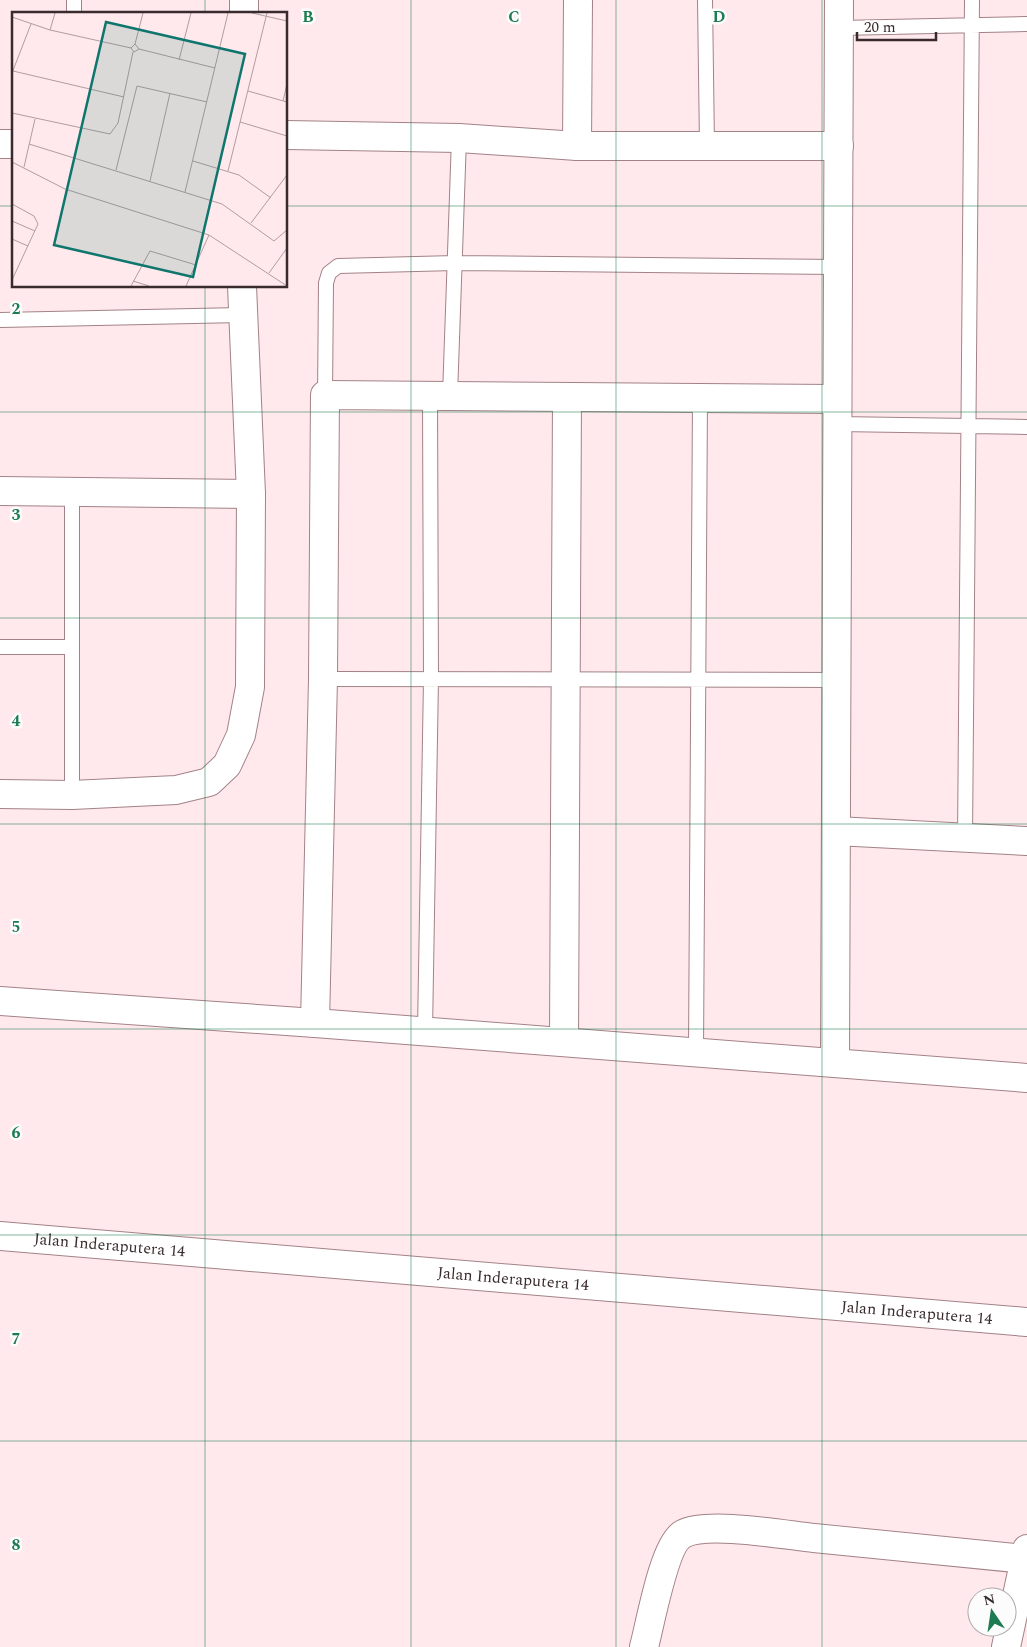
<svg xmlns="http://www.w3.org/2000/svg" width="1027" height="1647" viewBox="0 0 1027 1647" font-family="Spectral,serif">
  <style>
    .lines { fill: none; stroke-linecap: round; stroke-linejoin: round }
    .service-casing { stroke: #a38287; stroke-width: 16 }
    .minor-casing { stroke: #a38287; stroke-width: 30 }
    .tertiary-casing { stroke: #a38287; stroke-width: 30 }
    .service { stroke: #fff; stroke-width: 14 }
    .minor { stroke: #fff; stroke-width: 28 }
    .tertiary { stroke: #fff; stroke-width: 28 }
    .grid { fill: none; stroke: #1d7b51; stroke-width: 1; stroke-opacity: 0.55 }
    .labels { text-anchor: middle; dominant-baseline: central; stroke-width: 5; stroke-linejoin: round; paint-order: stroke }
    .street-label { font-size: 16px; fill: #392b2d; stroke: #fcfcfc }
    .inset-road { fill: none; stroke: #b09da0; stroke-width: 1 }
    .view { fill: #0f766e; fill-opacity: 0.15; stroke: #0f766e; stroke-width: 2.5 }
    .inset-edge { fill: none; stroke: #392b2d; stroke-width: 2.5 }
    .grid-label { font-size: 16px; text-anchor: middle; font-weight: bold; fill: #1d7b51; stroke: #fcfcfc; stroke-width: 5; stroke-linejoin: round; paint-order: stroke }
  </style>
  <rect width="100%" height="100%" fill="#ffe9ec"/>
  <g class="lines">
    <defs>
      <path id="service" d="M705,0L707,146
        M74,14V0
        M839,28L1027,24
        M0,320L242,315
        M325,395L326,283L329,273L338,266L455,263L838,267
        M450,396L459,138
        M837,424L1027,427
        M72,490V795
        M0,647H72
        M323,679L836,680
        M965,839L972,0
        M425,1031L431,679L430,395
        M696,1053L700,398"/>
      <g id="minor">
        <path d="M286,135L459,138L577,146H839"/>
        <path d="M0,144H14"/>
        <path d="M577,146L578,0"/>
        <path d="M0,491L251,494"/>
        <path d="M836,831L1027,841"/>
        <path d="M0,1001L315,1023L1027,1078"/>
        <path d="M315,1023L323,679L325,395L837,399"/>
        <path d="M564,1042L567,397"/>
        <path d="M835,1063L839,0"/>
        <path id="s1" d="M0,1236L1027,1322"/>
        <path d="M644,1647C650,1625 664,1544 683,1534C707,1521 785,1535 814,1538C884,1545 955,1552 1025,1559"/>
        <path d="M1006,1647L1027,1549"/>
      </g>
      <path id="tertiary" d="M244,14V0
        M0,794L72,795L176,790L209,782L227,765L241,735L250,687L251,494L242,286"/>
    </defs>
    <use href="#service" class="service-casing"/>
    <use href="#minor" class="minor-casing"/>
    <use href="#tertiary" class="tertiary-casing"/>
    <use href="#service" class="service"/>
    <use href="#minor" class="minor"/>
    <use href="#tertiary" class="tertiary"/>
  </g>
  <path class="grid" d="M205,0V14M411,0V1647M616,0V1647M822,0V1647M0,206H14M286,206H1027M205,286V1647M0,412H1027M0,618H1027M0,824H1027M0,1029H1027M0,1235H1027M0,1441H1027"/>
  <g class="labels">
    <g class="street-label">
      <text stroke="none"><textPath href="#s1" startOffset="110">Jalan Inderaputera 14</textPath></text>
      <text stroke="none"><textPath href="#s1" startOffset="515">Jalan Inderaputera 14</textPath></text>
      <text stroke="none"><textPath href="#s1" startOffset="920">Jalan Inderaputera 14</textPath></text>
    </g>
  </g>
  <g transform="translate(12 12)">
    <rect width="275" height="275" fill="#ffe9ec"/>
    <path class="inset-road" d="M240,1L275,9M0,5L38,18L119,36M38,18L43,1M123,32L131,1M127,37L123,32L119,36L122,40L127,37L203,56M167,48L179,1M1,59L112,85M0,61L19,12M236,79L275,90M271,89L275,72M0,101L98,122L106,111L121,40M228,110L275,124M17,132L210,192L262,229L275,218M181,149L227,163L259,186M0,150L53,177L197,223L275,274M12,155L23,107M104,158L125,74L195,90M216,159L255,1M138,169L158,81M173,180L216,1M0,192L22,204L26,212L0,268M0,209L23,219M239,211L275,163M0,227L16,234M257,261L275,236M121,269L137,274M119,274L138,239L184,253M174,274L197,223"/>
    <path class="view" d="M94,10L233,42L181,265L42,233Z"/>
    <rect width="275" height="275" class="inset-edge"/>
  </g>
  <g class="grid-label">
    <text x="308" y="22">B</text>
    <text x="514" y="22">C</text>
    <text x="719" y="22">D</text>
    <text x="16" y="314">2</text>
    <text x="16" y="520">3</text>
    <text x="16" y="726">4</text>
    <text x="16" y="932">5</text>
    <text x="16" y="1138">6</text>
    <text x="16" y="1344">7</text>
    <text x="16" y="1550">8</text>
  </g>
  <g transform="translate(992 1612) rotate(347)"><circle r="24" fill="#fcfcfc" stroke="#aea8a9"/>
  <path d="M0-4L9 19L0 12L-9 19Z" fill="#1d7b51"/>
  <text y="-8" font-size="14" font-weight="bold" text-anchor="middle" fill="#392b2d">N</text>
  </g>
  <path d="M857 32v8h79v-8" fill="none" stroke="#392b2d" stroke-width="2.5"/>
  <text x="864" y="32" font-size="15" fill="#392b2d" stroke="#fcfcfc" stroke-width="4" paint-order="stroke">20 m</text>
</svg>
